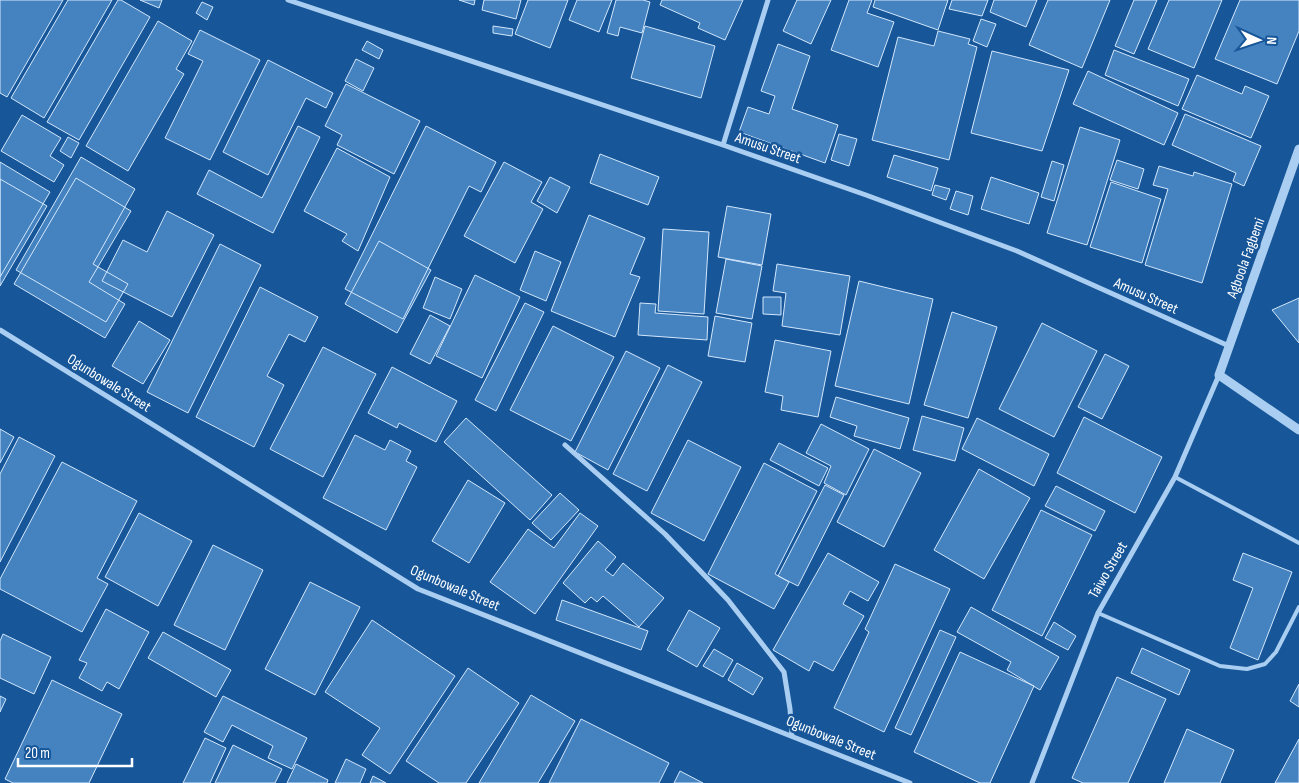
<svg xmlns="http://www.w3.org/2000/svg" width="1299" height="783" viewBox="0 0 1299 783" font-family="'Sofia Sans Condensed',sans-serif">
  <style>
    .building { fill: #4482c0; stroke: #d2e7fc }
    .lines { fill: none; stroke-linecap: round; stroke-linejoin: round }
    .service { stroke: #aacef1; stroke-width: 4 }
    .minor { stroke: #aacef1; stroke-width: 5 }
    .tertiary { stroke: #aacef1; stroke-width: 9 }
    .labels { text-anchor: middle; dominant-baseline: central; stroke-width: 5; stroke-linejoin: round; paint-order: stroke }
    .street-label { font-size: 15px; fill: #fff; stroke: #175698 }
  </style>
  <rect width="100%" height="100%" fill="#175698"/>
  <path class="building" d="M0,0H63L7,97L0,93Z
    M68,0H112L44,118L11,98Z
    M118,0H121L150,17L79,140L47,122Z
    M140,0H162L159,8Z
    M459,0H475L474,5Z
    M484,0H521L516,19L482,10Z
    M528,0H568L550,48L515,34Z
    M577,0H612L599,32L569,20Z
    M616,0H643L650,2L642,33L620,27L618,36L607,33Z
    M662,0H743L725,40L698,28L700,23L660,5Z
    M797,0H831L811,44L783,31Z
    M849,0H872L867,13L894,22L878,67L831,50Z
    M875,0H948L938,30L873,7Z
    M952,0H988L982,16L949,9Z
    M994,0H1037L1026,27L990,12Z
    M1048,0H1110L1082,68L1029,45Z
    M1134,0H1157L1134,54L1115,46Z
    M1169,0H1222L1194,68L1148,49Z
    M1240,0H1299V31L1277,84L1215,59Z
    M202,2L213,7L207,20L196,13Z
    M981,19L996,24L987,47L973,41Z
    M158,21L192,41L176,69L184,74L128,171L86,146Z
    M493,26L513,29L512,36L493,33Z
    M645,26L715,46L701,98L631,78Z
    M200,30L260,60L210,160L165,138L203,61L188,54Z
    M938,31L970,39L968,44L977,47L949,160L872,140L898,37L934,46Z
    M367,41L383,50L379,59L362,50Z
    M778,44L810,56L792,109L838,125L825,163L739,132L748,107L769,114L775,96L761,91Z
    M1114,50L1189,79L1178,106L1105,75Z
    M992,51L1069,70L1042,151L971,133Z
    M356,59L374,68L363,91L345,81Z
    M268,60L333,93L326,108L306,98L268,175L223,152Z
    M1088,71L1178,113L1164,145L1073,104Z
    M1197,75L1242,94L1245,86L1269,96L1251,138L1182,109Z
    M346,84L420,121L394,174L337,145L342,135L325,126Z
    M1185,114L1261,146L1244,186L1233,181L1236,173L1172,145Z
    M22,115L61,138L50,156L64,165L54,182L1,151Z
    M298,126L320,137L273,233L197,194L209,170L262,198Z
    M426,126L496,162L481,192L469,186L403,319L345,289Z
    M1080,127L1120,140L1087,245L1047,233Z
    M839,134L857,139L849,166L831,160Z
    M68,137L79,143L71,158L60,151Z
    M337,148L390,177L358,251L342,241L347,234L304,211Z
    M600,154L659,177L648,205L590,183Z
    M894,155L938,168L931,191L887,177Z
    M81,157L135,189L93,264L128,284L106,322L16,270Z
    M1117,160L1144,169L1138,189L1110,180Z
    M1052,161L1064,165L1054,201L1041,197Z
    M0,162L50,192L0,277Z
    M504,162L542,182L531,202L543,209L515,263L464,236Z
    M1159,166L1193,176L1194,172L1232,184L1202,283L1145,265L1168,189L1153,185Z
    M550,177L570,187L557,213L537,201Z
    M991,177L1039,193L1029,224L981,209Z
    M76,178L131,211L89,282L125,304L105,338L14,284Z
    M0,179L47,206L0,286Z
    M1111,182L1161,199L1142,263L1090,247Z
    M935,185L950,189L946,200L932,195Z
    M956,191L973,196L968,215L950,209Z
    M727,206L771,214L762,265L718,257Z
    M167,211L214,235L172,317L102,281L123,240L147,252Z
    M589,215L645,238L630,274L640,277L615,337L551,311Z
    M663,229L709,232L704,314L658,311Z
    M379,241L431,270L397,333L345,304Z
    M220,244L261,265L188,413L147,392Z
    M535,251L561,262L546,301L520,290Z
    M726,259L762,266L752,319L716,313Z
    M777,264L850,276L840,335L782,326L786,293L773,291Z
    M475,275L520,297L482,378L436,356Z
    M435,277L462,289L450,319L423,308Z
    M859,281L933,299L909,404L835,386Z
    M260,287L318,317L305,342L289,334L267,376L284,385L254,447L196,417Z
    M763,297H781V315L763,314Z
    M1299,298V343L1272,310Z
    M525,303L544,312L496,411L475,400Z
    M640,303L656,304L655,313L708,317L707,340L638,335Z
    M952,312L997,327L968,418L924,405Z
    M430,315L450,326L430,364L410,354Z
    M715,316L752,323L745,362L708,356Z
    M139,321L170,340L143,384L112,366Z
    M1042,323L1097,351L1054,437L999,409Z
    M553,326L614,357L571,441L510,410Z
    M775,340L831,351L818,417L781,410L783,396L765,392Z
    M323,347L376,374L323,477L270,449Z
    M626,351L660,368L608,470L575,452Z
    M1105,354L1129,366L1102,419L1078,407Z
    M668,365L702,382L647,491L613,474Z
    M392,367L457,401L436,442L399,423L397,428L368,413Z
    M836,397L909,418L900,449L854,436L857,426L830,417Z
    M922,416L964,428L955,461L913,450Z
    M1084,417L1162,457L1135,513L1057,473Z
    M466,418L552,495L530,520L444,442Z
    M977,418L1049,454L1034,486L962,449Z
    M821,424L869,449L846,495L824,483L831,466L806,453Z
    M0,429L14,437L0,463Z
    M355,435L385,450L390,440L411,451L406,461L417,467L386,530L323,498Z
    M19,437L55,456L0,562V474Z
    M688,440L741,467L704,541L651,513Z
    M779,443L828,468L819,486L770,460Z
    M874,449L921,473L884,547L837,522Z
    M62,462L137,501L97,578L108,584L82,632L0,589V579Z
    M764,463L817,491L775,574L789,582L774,609L708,574Z
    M979,469L1030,498L984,579L934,550Z
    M468,480L505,503L469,563L432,541Z
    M825,485L844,495L798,586L778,576Z
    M1056,486L1105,511L1095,531L1045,506Z
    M560,493L579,510L551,540L532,523Z
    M1041,510L1092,535L1042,636L992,610Z
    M139,513L192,541L158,606L105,577Z
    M580,513L598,526L535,614L490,582L528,529L554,548Z
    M598,541L616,557L605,570L613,576L623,563L664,598L639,627L603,596L597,602L591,597L585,603L563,583Z
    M213,545L263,570L225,650L174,625Z
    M828,553L879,582L868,601L850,591L843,604L864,616L833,671L814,661L809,671L773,650Z
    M1243,553L1292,572L1258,660L1230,648L1253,588L1233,580Z
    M895,564L950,589L884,732L834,708L869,632L865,629Z
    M310,582L360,607L315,695L265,669Z
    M562,600L648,631L641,650L556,620Z
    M971,607L1059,657L1040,690L1007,670L1011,662L957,632Z
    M106,609L149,632L119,689L107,682L102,691L79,678L87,663L79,660Z
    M689,610L720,628L697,667L667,650Z
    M372,620L455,676L390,774L362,755L380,728L325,692Z
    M1054,622L1076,636L1068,650L1045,638Z
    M940,630L956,637L911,735L895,728Z
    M163,632L231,670L216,697L148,658Z
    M3,634L51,657L34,694L0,678V641Z
    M1142,648L1190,670L1179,695L1131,673Z
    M714,649L733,660L723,677L703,666Z
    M960,652L1034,686L990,783H980L914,752Z
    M737,663L763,678L753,695L728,680Z
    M468,668L519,703L466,783H439L406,761Z
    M1117,677L1166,699L1128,783H1083L1072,778Z
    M52,680L122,714L89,783H13L5,779Z
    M1299,684V707L1290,701Z
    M531,695L575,721L538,783H479Z
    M0,696L6,699L0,712Z
    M223,696L307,738L292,769L268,758L273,746L232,725L223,742L204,732Z
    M581,719L669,763L659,783H549Z
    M1187,729L1234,750L1220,783H1164Z
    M205,738L226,748L210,783H183Z
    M1299,739V783H1275Z
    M233,745L282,769L275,783H215Z
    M346,759L366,769L360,783H335Z
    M296,764L328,780L327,783H287Z
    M680,771L703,783H674Z
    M373,776L386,783H370Z"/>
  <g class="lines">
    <path class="service" d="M1175,477L1299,543
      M1098,613L1220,666L1247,669L1265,664L1276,652L1299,607"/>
    <path class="minor" d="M288,0L723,145L866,195L1017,251L1229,346
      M723,145L768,0
      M0,330L418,589L910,783
      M565,445L665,534L728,600L784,672L790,709L792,736
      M1032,783L1098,613L1175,477L1219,375"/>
    <path class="tertiary" d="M1299,149L1219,375L1299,430"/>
  </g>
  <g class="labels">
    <g class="street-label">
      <text transform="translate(768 148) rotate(19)">Amusu Street</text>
      <text transform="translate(1246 258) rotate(-70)">Agboola Fagbemi</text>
      <text transform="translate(1146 296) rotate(24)">Amusu Street</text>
      <text transform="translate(109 383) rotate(32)">Ogunbowale Street</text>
      <text transform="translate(1108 570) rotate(-60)">Taiwo Street</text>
      <text transform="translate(455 588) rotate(23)">Ogunbowale Street</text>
      <text transform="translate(831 738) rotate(22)">Ogunbowale Street</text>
    </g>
  </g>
  <g transform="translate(1259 40) rotate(93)" stroke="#175698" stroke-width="4" paint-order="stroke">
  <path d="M0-4L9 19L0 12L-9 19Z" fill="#ffffff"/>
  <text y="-8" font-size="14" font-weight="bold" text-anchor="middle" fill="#ffffff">N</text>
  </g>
  <path d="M18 758v8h114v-8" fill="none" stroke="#ffffff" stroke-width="2.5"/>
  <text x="25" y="758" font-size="15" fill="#ffffff" stroke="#175698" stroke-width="4" paint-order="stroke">20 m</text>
</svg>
